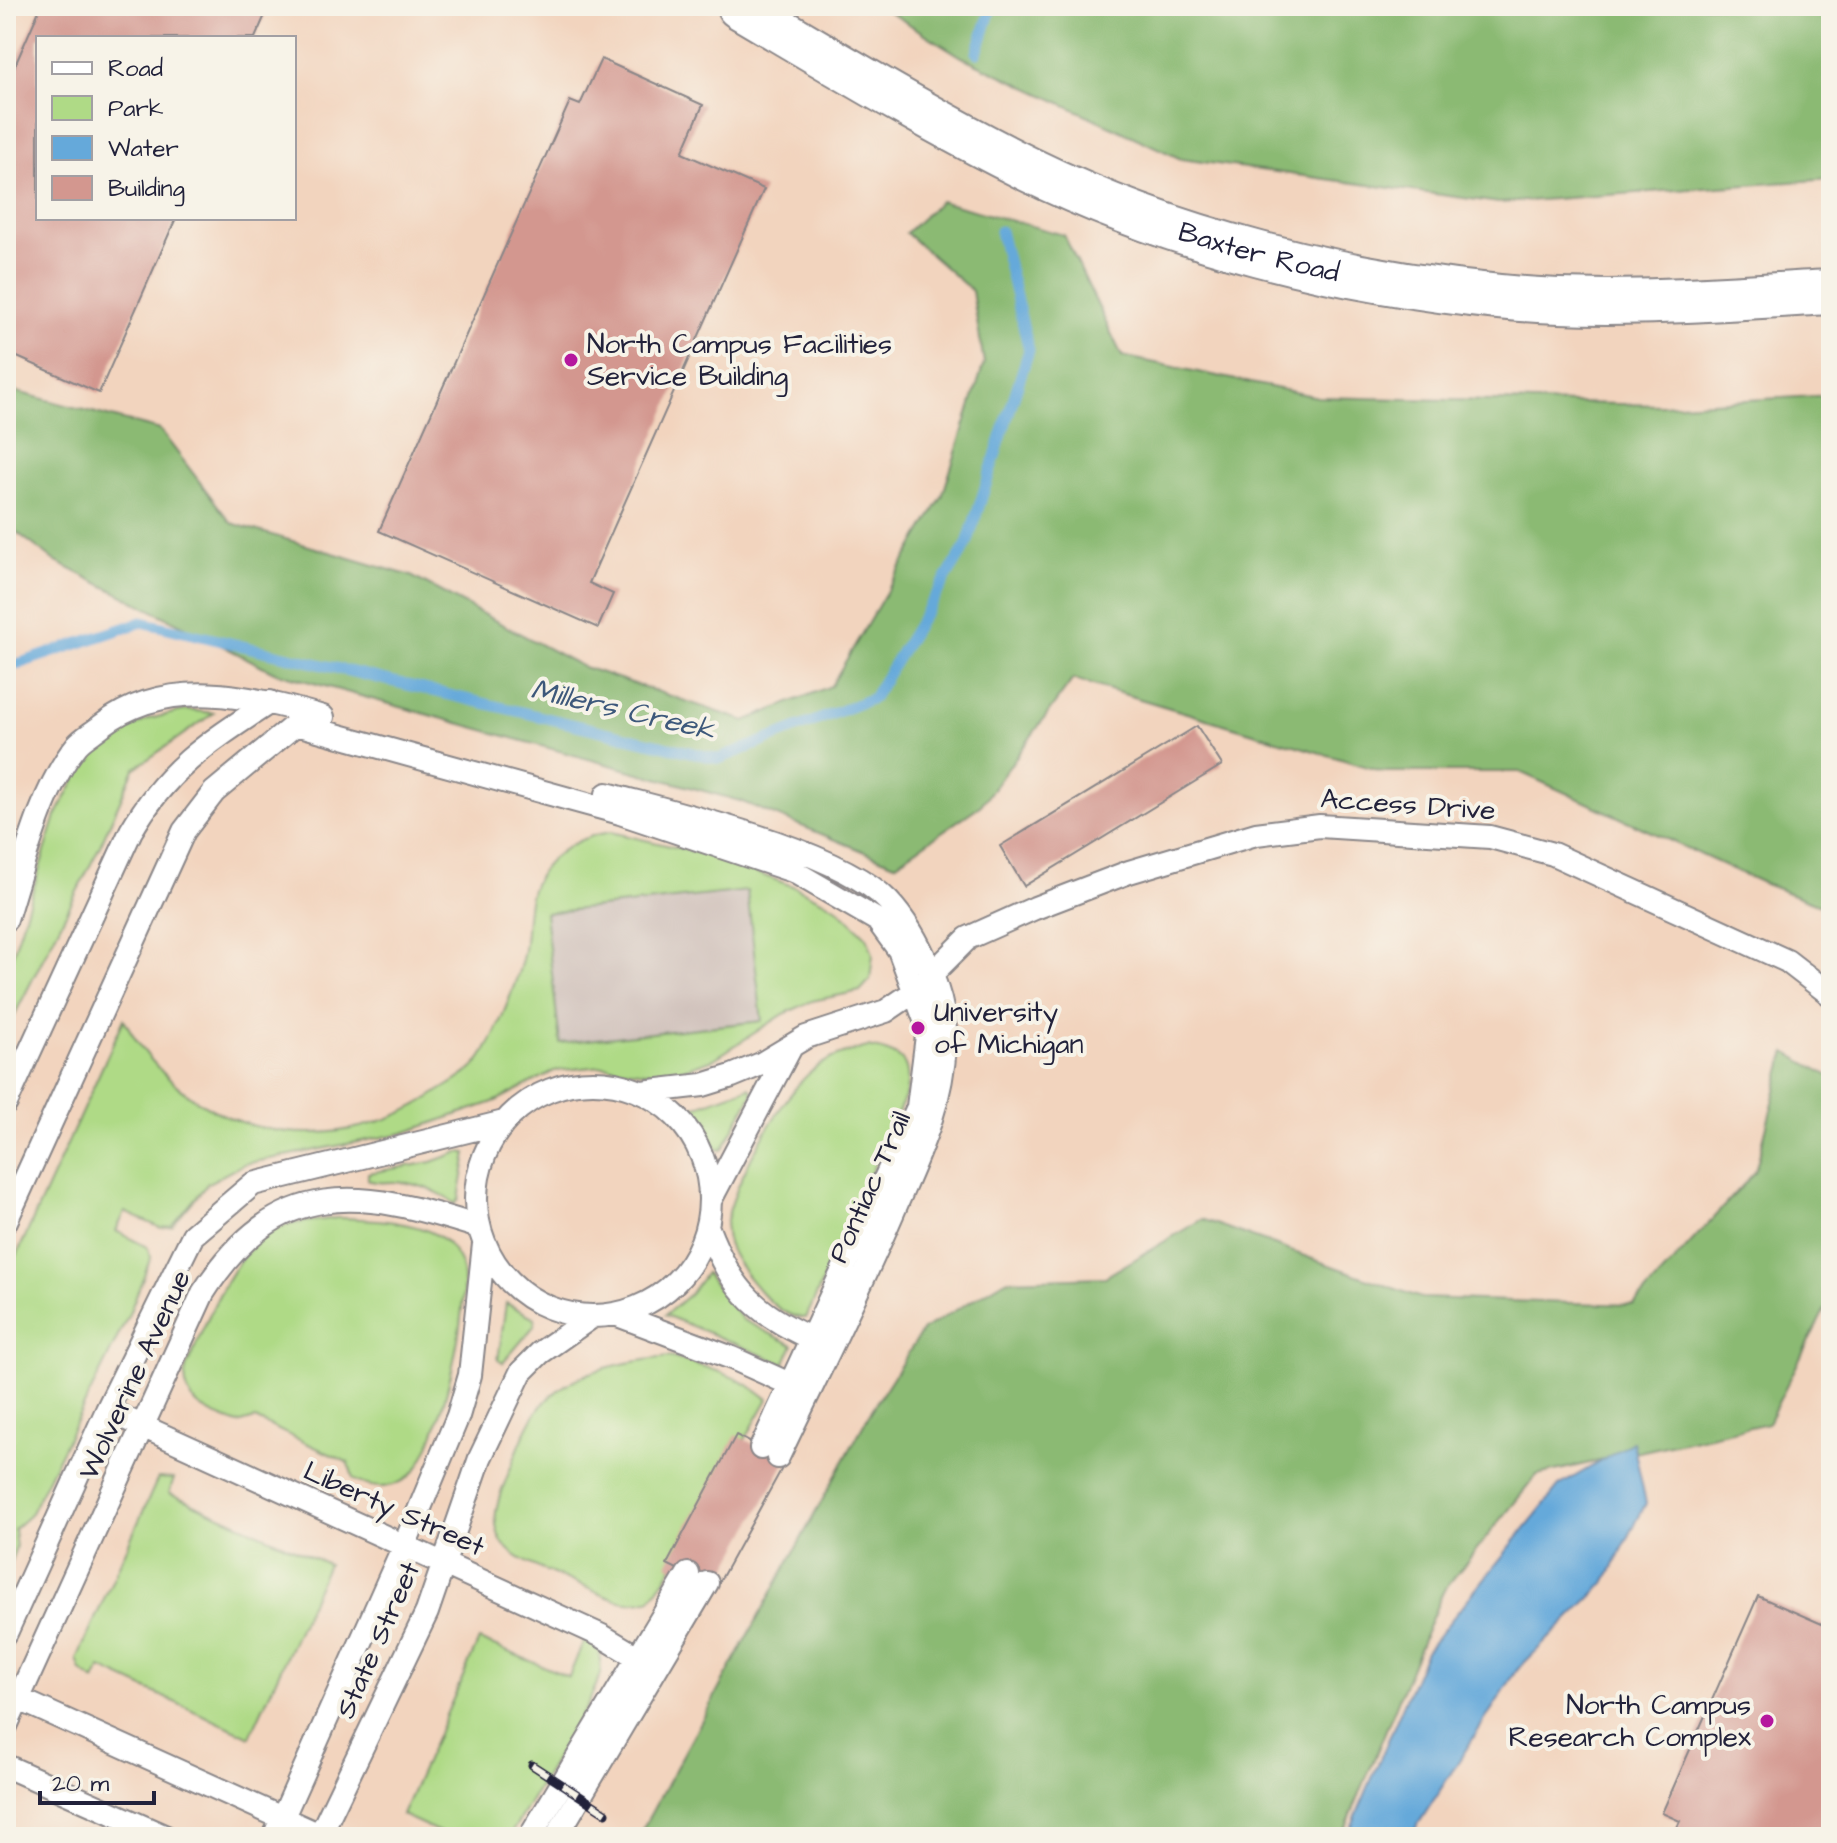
<svg xmlns="http://www.w3.org/2000/svg" width="1837" height="1843" viewBox="0 0 1837 1843" font-family="'Architects Daughter',sans-serif">
  <style>
    .built { fill: #f2d4be; fill-rule: evenodd }
    .industrial { fill: #cfc0ba }
    .green { fill: #afda86; stroke: #687e60; stroke-width: 2; fill-rule: evenodd }
    .forest { fill: #8bba73; stroke: #566e57; stroke-width: 2 }
    .water { fill: #65a9da; stroke: #44668a; stroke-width: 2 }
    .lines { fill: none; stroke-linecap: round; stroke-linejoin: round }
    .stream { stroke: #65a9da; stroke-width: 11 }
    .building { fill: #d3978f }
    .lane-casing { stroke: #8a8688; stroke-width: 26 }
    .secondary-casing { stroke: #8a8688; stroke-width: 48 }
    .lane { stroke: #fff; stroke-width: 22 }
    .secondary { stroke: #fff; stroke-width: 44 }
    .rail-casing { stroke: #22223b; stroke-width: 9 }
    .rail { stroke: #f7f3e8; stroke-width: 6; stroke-dasharray: 18; stroke-linecap: butt }
    .poi-dot { fill: #b5179e; stroke: #f7f3e8; stroke-width: 3 }
    .labels { text-anchor: middle; dominant-baseline: central; stroke-width: 8; stroke-linejoin: round; paint-order: stroke }
    .street-label { font-size: 28px; fill: #22223b; stroke: #f7f3e8 }
    .poi-label { font-size: 28px; fill: #22223b; stroke: #f7f3e8; text-anchor: start }
    .water-label { font-size: 30px; font-style: italic; fill: #3d587b; stroke: #f7f3e8 }
  </style>
  <rect width="100%" height="100%" fill="#f7f3e8"/>
  <filter id="ink" filterUnits="userSpaceOnUse"><feTurbulence type="fractalNoise" baseFrequency=".0125" numOctaves="2"/><feDisplacementMap in="SourceGraphic" scale="16" xChannelSelector="R" yChannelSelector="G"/><feConvolveMatrix kernelMatrix="1 2 1 2 8 2 1 2 1" color-interpolation-filters="sRGB"/></filter>
  <filter id="wash" filterUnits="userSpaceOnUse"><feTurbulence type="fractalNoise" baseFrequency=".006" numOctaves="4" result="noise"/><feDisplacementMap in="SourceGraphic" scale="32" xChannelSelector="R" yChannelSelector="G"/><feGaussianBlur stdDeviation="1.8" result="paint"/><feColorMatrix in="noise" values="0 0 0 0 0 0 0 0 0 0 0 0 0 0 0 0 0 1.4 0 .05"/><feComposite in="paint" operator="in"/></filter>
  <g filter="url(#wash)">
    <rect width="100%" height="100%" fill="#f2ead4"/>
    <path class="built" d="M6,6H1831V1837H6ZM38,38H294V218H38Z"/>
    <path class="industrial" d="M747,891L762,1021L559,1043L545,913Z"/>
    <path class="green" d="M186,710L214,713L134,769L100,846L6,1032V976L56,816L84,763L110,738L149,719Z
      M611,832L704,854L795,887L836,907L867,937L873,954L870,980L860,991L812,1001L784,1014L714,1059L681,1070L645,1072L603,1066L554,1071L496,1101L404,1133L244,1164L208,1183L172,1226L161,1228L125,1212L116,1231L147,1247L151,1257L129,1314L30,1515L14,1529L16,1548L6,1572V1279L124,1019C185,1137 327,1166 435,1094C448,1085 465,1077 475,1066C492,1049 518,979 523,955C529,927 523,898 540,873C557,849 584,835 611,832ZM747,891L762,1021L560,1043L545,913Z
      M868,1047C903,1053 913,1062 905,1097L806,1318C789,1319 770,1303 760,1291C746,1275 723,1249 726,1226C731,1187 781,1096 812,1071C828,1057 848,1052 868,1047Z
      M750,1087L753,1093L722,1150L717,1149L692,1108Z
      M459,1152L467,1153L459,1199L455,1204C440,1191 414,1182 394,1182C384,1182 378,1184 368,1180V1173L432,1162Z
      M336,1218C367,1219 426,1220 448,1244C452,1249 459,1259 461,1265C472,1302 440,1445 414,1472C397,1490 373,1491 353,1479L349,1463L255,1419L238,1424C209,1413 180,1405 186,1368C207,1322 233,1241 287,1225C302,1221 320,1221 336,1218Z
      M706,1273L743,1320L793,1345L784,1364L665,1315L690,1294Z
      M506,1303L535,1318L534,1326L503,1363L498,1360Z
      M670,1357C704,1366 739,1375 768,1399L666,1578L651,1599C623,1609 602,1594 576,1583C554,1573 515,1563 502,1542C488,1518 500,1495 509,1472C516,1455 522,1437 531,1421C558,1372 619,1362 670,1357Z
      M158,1478L174,1479L169,1493L328,1564L250,1737L101,1668L95,1681L81,1671L77,1659Z
      M479,1640L569,1677L584,1640L599,1649L601,1674L587,1706L509,1837H450L402,1815Z"/>
    <path class="forest" d="M880,6H1831V179L1499,203L1181,159L962,57Z
      M940,201L1064,235L1122,356L1318,397L1661,405L1831,395V909L1765,884L1520,772H1384L1073,679L981,805L895,864L740,801L274,672L56,562L6,524V389L160,430L231,523L411,576L581,666L745,721L831,686L942,497L984,363L972,291L906,233Z
      M1786,1052L1831,1077V1288L1826,1307L1768,1423L1537,1475L1443,1591L1342,1837H638L870,1413L923,1330L1006,1280L1105,1277L1202,1219L1421,1298L1634,1305L1755,1172Z"/>
    <path class="water" d="M1633,1442L1646,1503L1605,1583L1517,1670L1410,1837H1347L1426,1651L1559,1486Z"/>
    <g class="lines">
      <path class="stream" d="M977,53L992,6
        M6,668L142,622L719,759L873,698L967,544L1029,350L1000,231"/>
    </g>
    <g id="blocks">
      <path class="building" d="M41,6H269L255,38H38V218H176L99,393L6,352V86Z
        M601,59L703,105L682,153L764,189L589,583L613,594L598,628L379,531L570,101L580,105Z
        M1197,726L1222,765L1024,886L1000,846Z
        M736,1435L786,1461L716,1588L667,1564Z
        M1758,1596L1831,1628V1837H1673L1680,1821L1662,1813Z"/>
    </g>
  </g>
  <g filter="url(#ink)">
    <use href="#blocks" fill-opacity="0" stroke="#8a8688" stroke-width="2"/>
    <g class="lines">
      <defs>
        <path id="lane" d="M607,794C677,813 839,850 888,901C919,934 948,999 945,1044C942,1107 918,1154 894,1210C858,1294 817,1375 778,1457
          M6,919C23,865 41,789 77,745C83,738 94,732 101,726C168,675 249,696 323,717
          M476 1199a117 117 0 1 1 234 0a117 117 0 1 1-234 0Z
          M642,1092L703,1085L732,1076L761,1064L806,1037L886,1011L914,992L968,938L1035,908L1129,872L1256,834L1320,826L1490,837L1553,854L1787,961L1831,995
          M6,1103L131,831C167,768 211,741 270,702
          M711,1199L791,1047
          M6,1221L184,831L214,792L296,724L620,813L793,871L877,920L899,950L928,1028L918,1107L761,1448
          M707,1226C734,1296 758,1315 825,1345
          M615,1314L732,1358L803,1390
          M107,1410L602,1636L654,1667
          M6,1633L107,1410L193,1235L253,1184L504,1122
          M8,1694L324,1837
          M6,1726L203,1293C278,1175 360,1189 479,1227
          M6,1766L166,1837
          M274,1837L407,1539L458,1416L470,1375L484,1244
          M319,1837L427,1612L480,1458L521,1372L540,1353L593,1316
          M530,1837L688,1574
          M556,1837L707,1583"/>
        <g id="secondary">
          <path id="s1" d="M739,6C834,62 929,120 1028,169C1173,240 1339,281 1499,297C1609,308 1721,298 1831,292"/>
        </g>
      </defs>
      <use href="#lane" class="lane-casing"/>
      <use href="#secondary" class="secondary-casing"/>
      <use href="#lane" class="lane"/>
      <use href="#secondary" class="secondary"/>
      <defs>
        <path id="rail" d="M532,1765L606,1813"/>
      </defs>
      <use href="#rail" class="rail-casing"/>
      <use href="#rail" class="rail"/>
    </g>
  </g>
  <g class="poi-dot">
    <circle cx="571" cy="360" r="8"/>
    <circle cx="918" cy="1028" r="8"/>
    <circle cx="1767" cy="1721" r="8"/>
  </g>
  <g class="labels">
    <g class="street-label">
      <text stroke="none"><textPath href="#s1" startOffset="578">Baxter Road</textPath></text>
      <text transform="translate(1408 805) rotate(4)">Access Drive</text>
      <text transform="translate(870 1187) rotate(-66)">Pontiac Trail</text>
      <text transform="translate(135 1375) rotate(-65)">Wolverine Avenue</text>
      <text transform="translate(394 1509) rotate(24)">Liberty Street</text>
      <text transform="translate(378 1640) rotate(-66)">State Street</text>
    </g>
    <g class="poi-label">
      <text x="587" y="344">North Campus Facilities<tspan x="587" dy="32">Service Building</tspan></text>
      <text x="934" y="1012">University<tspan x="934" dy="32">of Michigan</tspan></text>
      <text x="1751" y="1705" text-anchor="end">North Campus<tspan x="1751" dy="32">Research Complex</tspan></text>
    </g>
    <g class="water-label">
      <text transform="translate(623 710) rotate(13)">Millers Creek</text>
    </g>
  </g>
  <rect width="1837" height="1843" fill="none" stroke="#f7f3e8" stroke-width="32"/>
  <rect x="36" y="36" width="260" height="184" fill="#f7f3e8" stroke="#a29fa3" stroke-width="2"/>
  <rect x="52" y="62" width="40" height="12" fill="#ffffff" stroke="#a29fa3" stroke-width="2"/>
  <text x="108" y="76" font-size="24" fill="#22223b">Road</text>
  <rect x="52" y="96" width="40" height="24" fill="#afda86" stroke="#a29fa3" stroke-width="2"/>
  <text x="108" y="116" font-size="24" fill="#22223b">Park</text>
  <rect x="52" y="136" width="40" height="24" fill="#65a9da" stroke="#a29fa3" stroke-width="2"/>
  <text x="108" y="156" font-size="24" fill="#22223b">Water</text>
  <rect x="52" y="176" width="40" height="24" fill="#d3978f" stroke="#a29fa3" stroke-width="2"/>
  <text x="108" y="196" font-size="24" fill="#22223b">Building</text>
  <path d="M40 1791v12h114v-12" fill="none" stroke="#22223b" stroke-width="4"/>
  <text x="52" y="1791" font-size="24" fill="#22223b" stroke="#f7f3e8" stroke-width="6" paint-order="stroke">20 m</text>
</svg>
